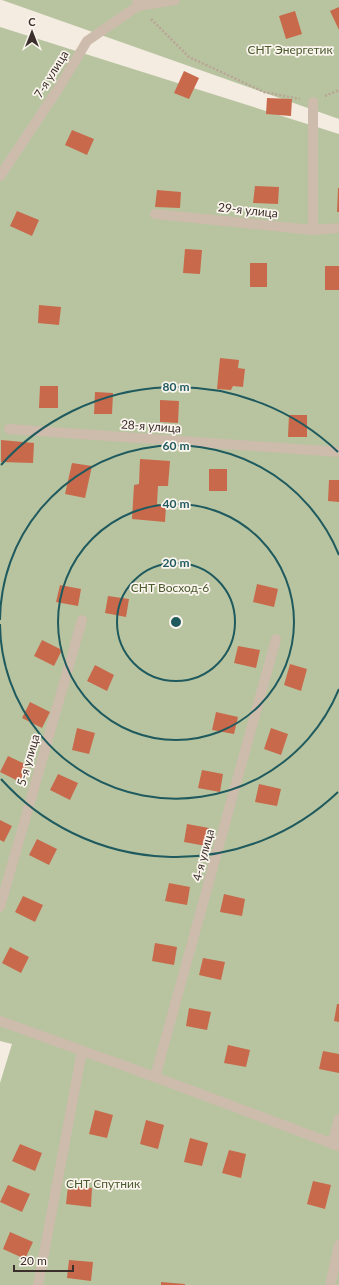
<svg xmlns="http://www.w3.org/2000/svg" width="339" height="1285" viewBox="0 0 339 1285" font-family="Lato,sans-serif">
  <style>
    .green { fill: #b8c4a0 }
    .building { fill: #c8694b }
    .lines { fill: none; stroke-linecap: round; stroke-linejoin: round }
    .path { stroke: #b9a596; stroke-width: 2.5; stroke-dasharray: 2 2; stroke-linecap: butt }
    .service { stroke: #cdbbac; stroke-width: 10 }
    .minor { stroke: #cdbbac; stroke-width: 10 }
    .ring { fill: none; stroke: #1f5a5e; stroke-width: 2 }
    .labels { text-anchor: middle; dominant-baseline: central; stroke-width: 3.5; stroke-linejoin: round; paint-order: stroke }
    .park-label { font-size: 12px; fill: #4a5a2e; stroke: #fbf5ee }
    .street-label { font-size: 12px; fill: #3b302b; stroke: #fbf5ee }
    .centre { fill: #1f5a5e; stroke: #fbf5ee; stroke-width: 2 }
    .ring-label { font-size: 12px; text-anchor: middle; font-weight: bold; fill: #1f5a5e; stroke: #fbf5ee; stroke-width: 3.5; stroke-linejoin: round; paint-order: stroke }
  </style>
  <rect width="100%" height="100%" fill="#f4ebe1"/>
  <path class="green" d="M2,0H339V119Z
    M0,27L339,134V1285H0V1083L12,1044L0,1041Z"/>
  <path class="building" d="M339,7V30L330,11Z
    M295,11L302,34L286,39L279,16Z
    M184,71L199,78L189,99L174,93Z
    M267,98L292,99L291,116L266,114Z
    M72,130L94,139L87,155L65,145Z
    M255,186L279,187L278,204L253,203Z
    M338,188H339V212H337Z
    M157,190L181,192L180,208L155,207Z
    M17,211L39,220L32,236L10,226Z
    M185,249L202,250L200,274L183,273Z
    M250,263H267V287H250Z
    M325,266H339V290H325Z
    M39,305L61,307L59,325L38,323Z
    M220,358L239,360L238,368L245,369L243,387L233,386L231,390L217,389Z
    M40,386H58V408H39Z
    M95,392L113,393L112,414H94Z
    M160,400L179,401L178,423L160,422Z
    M289,415H307V437H288Z
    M1,440L34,443L33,463L1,462Z
    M140,459L170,461L168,486H158L157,504L166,506L165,522L132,519L134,485L139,484Z
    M72,463L92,466L85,498L65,494Z
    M209,469H227V491H209Z
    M329,480H339V502L328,501Z
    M257,584L278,589L274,607L253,602Z
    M60,585L81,589L78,606L56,602Z
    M108,596L129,599L126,617L105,613Z
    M42,640L62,650L54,666L34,656Z
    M238,646L260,650L256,668L234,663Z
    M290,664L307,669L301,691L284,685Z
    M95,665L114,675L107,691L87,681Z
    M30,702L50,712L42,728L22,718Z
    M216,712L238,717L234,734L212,730Z
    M77,728L95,733L89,754L72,750Z
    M271,728L288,734L281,755L264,749Z
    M8,756L27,765L20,782L0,772Z
    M202,770L223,774L220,792L198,788Z
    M58,774L78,783L70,800L50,790Z
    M259,784L281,789L277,806L255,802Z
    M0,820L12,826L4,842L0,840Z
    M187,824L209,828L206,846L184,842Z
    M37,839L57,849L49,865L29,855Z
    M169,883L190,887L187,905L165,901Z
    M224,894L245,899L242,916L220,912Z
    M23,896L43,905L35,922L15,912Z
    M155,943L177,947L174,965L152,961Z
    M10,947L29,957L21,973L2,963Z
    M203,958L225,962L221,980L199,975Z
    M337,1004H339V1022L334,1021Z
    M189,1008L211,1012L207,1030L186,1026Z
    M228,1045L250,1050L246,1067L224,1063Z
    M323,1051L339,1054V1073L319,1069Z
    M95,1110L113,1115L107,1138L89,1134Z
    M146,1120L164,1125L158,1149L140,1144Z
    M190,1138L208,1143L202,1166L184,1162Z
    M20,1144L42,1153L35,1171L12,1161Z
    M229,1150L246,1154L241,1178L222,1173Z
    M313,1181L331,1185L325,1209L307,1204Z
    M8,1185L30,1194L22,1212L0,1202Z
    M68,1186L92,1188L91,1207L66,1204Z
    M10,1232L33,1242L25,1259L3,1249Z
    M69,1260L93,1262L91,1281L67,1278Z
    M161,1282L185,1284V1285H161Z"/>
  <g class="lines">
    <path class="path" d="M151,19L189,57L264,92L300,99
      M325,96L339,90"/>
    <path class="service" d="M138,6L175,0
      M313,102V230
      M330,1285L339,1245"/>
    <path class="minor" d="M0,176L60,86L87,41L138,6L137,0
      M155,214L313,230L339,228
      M9,429L339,452
      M0,907L82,620
      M0,1021L155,1077L339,1146
      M155,1077L276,639
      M332,1144L339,1119
      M38,1285L82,1051"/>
  </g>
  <g class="ring">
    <circle cx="176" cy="622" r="59"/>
    <circle cx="176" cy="622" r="118"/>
    <path d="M339 689A176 176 0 0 1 0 624M0 620A176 176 0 0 1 339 555"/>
    <path d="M338 792A235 235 0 0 1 1 779M1 465A235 235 0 0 1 338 452"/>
  </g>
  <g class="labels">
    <g class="park-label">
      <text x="290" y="49">СНТ Энергетик</text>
      <text x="170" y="587">СНТ Восход-6</text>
      <text x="103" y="1183">СНТ Спутник</text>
    </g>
    <g class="street-label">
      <text transform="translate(51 74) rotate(-58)">7-я улица</text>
      <text transform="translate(248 210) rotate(6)">29-я улица</text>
      <text transform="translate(151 426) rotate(4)">28-я улица</text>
      <text transform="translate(28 760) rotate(-74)">5-я улица</text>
      <text transform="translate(203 855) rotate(-75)">4-я улица</text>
    </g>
  </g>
  <circle cx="176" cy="622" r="6" class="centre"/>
  <g class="ring-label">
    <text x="176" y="391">80 m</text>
    <text x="176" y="450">60 m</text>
    <text x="176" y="508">40 m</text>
    <text x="176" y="567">20 m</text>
  </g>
  <g transform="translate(32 32)" stroke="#fbf5ee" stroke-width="3" paint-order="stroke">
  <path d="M0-3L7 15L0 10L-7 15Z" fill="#3b302b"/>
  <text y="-6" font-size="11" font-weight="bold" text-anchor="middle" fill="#3b302b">С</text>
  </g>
  <path d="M14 1265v6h59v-6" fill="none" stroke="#3b302b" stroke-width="2"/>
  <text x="20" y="1265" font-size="12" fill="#3b302b" stroke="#fbf5ee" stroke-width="3" paint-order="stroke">20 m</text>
</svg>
